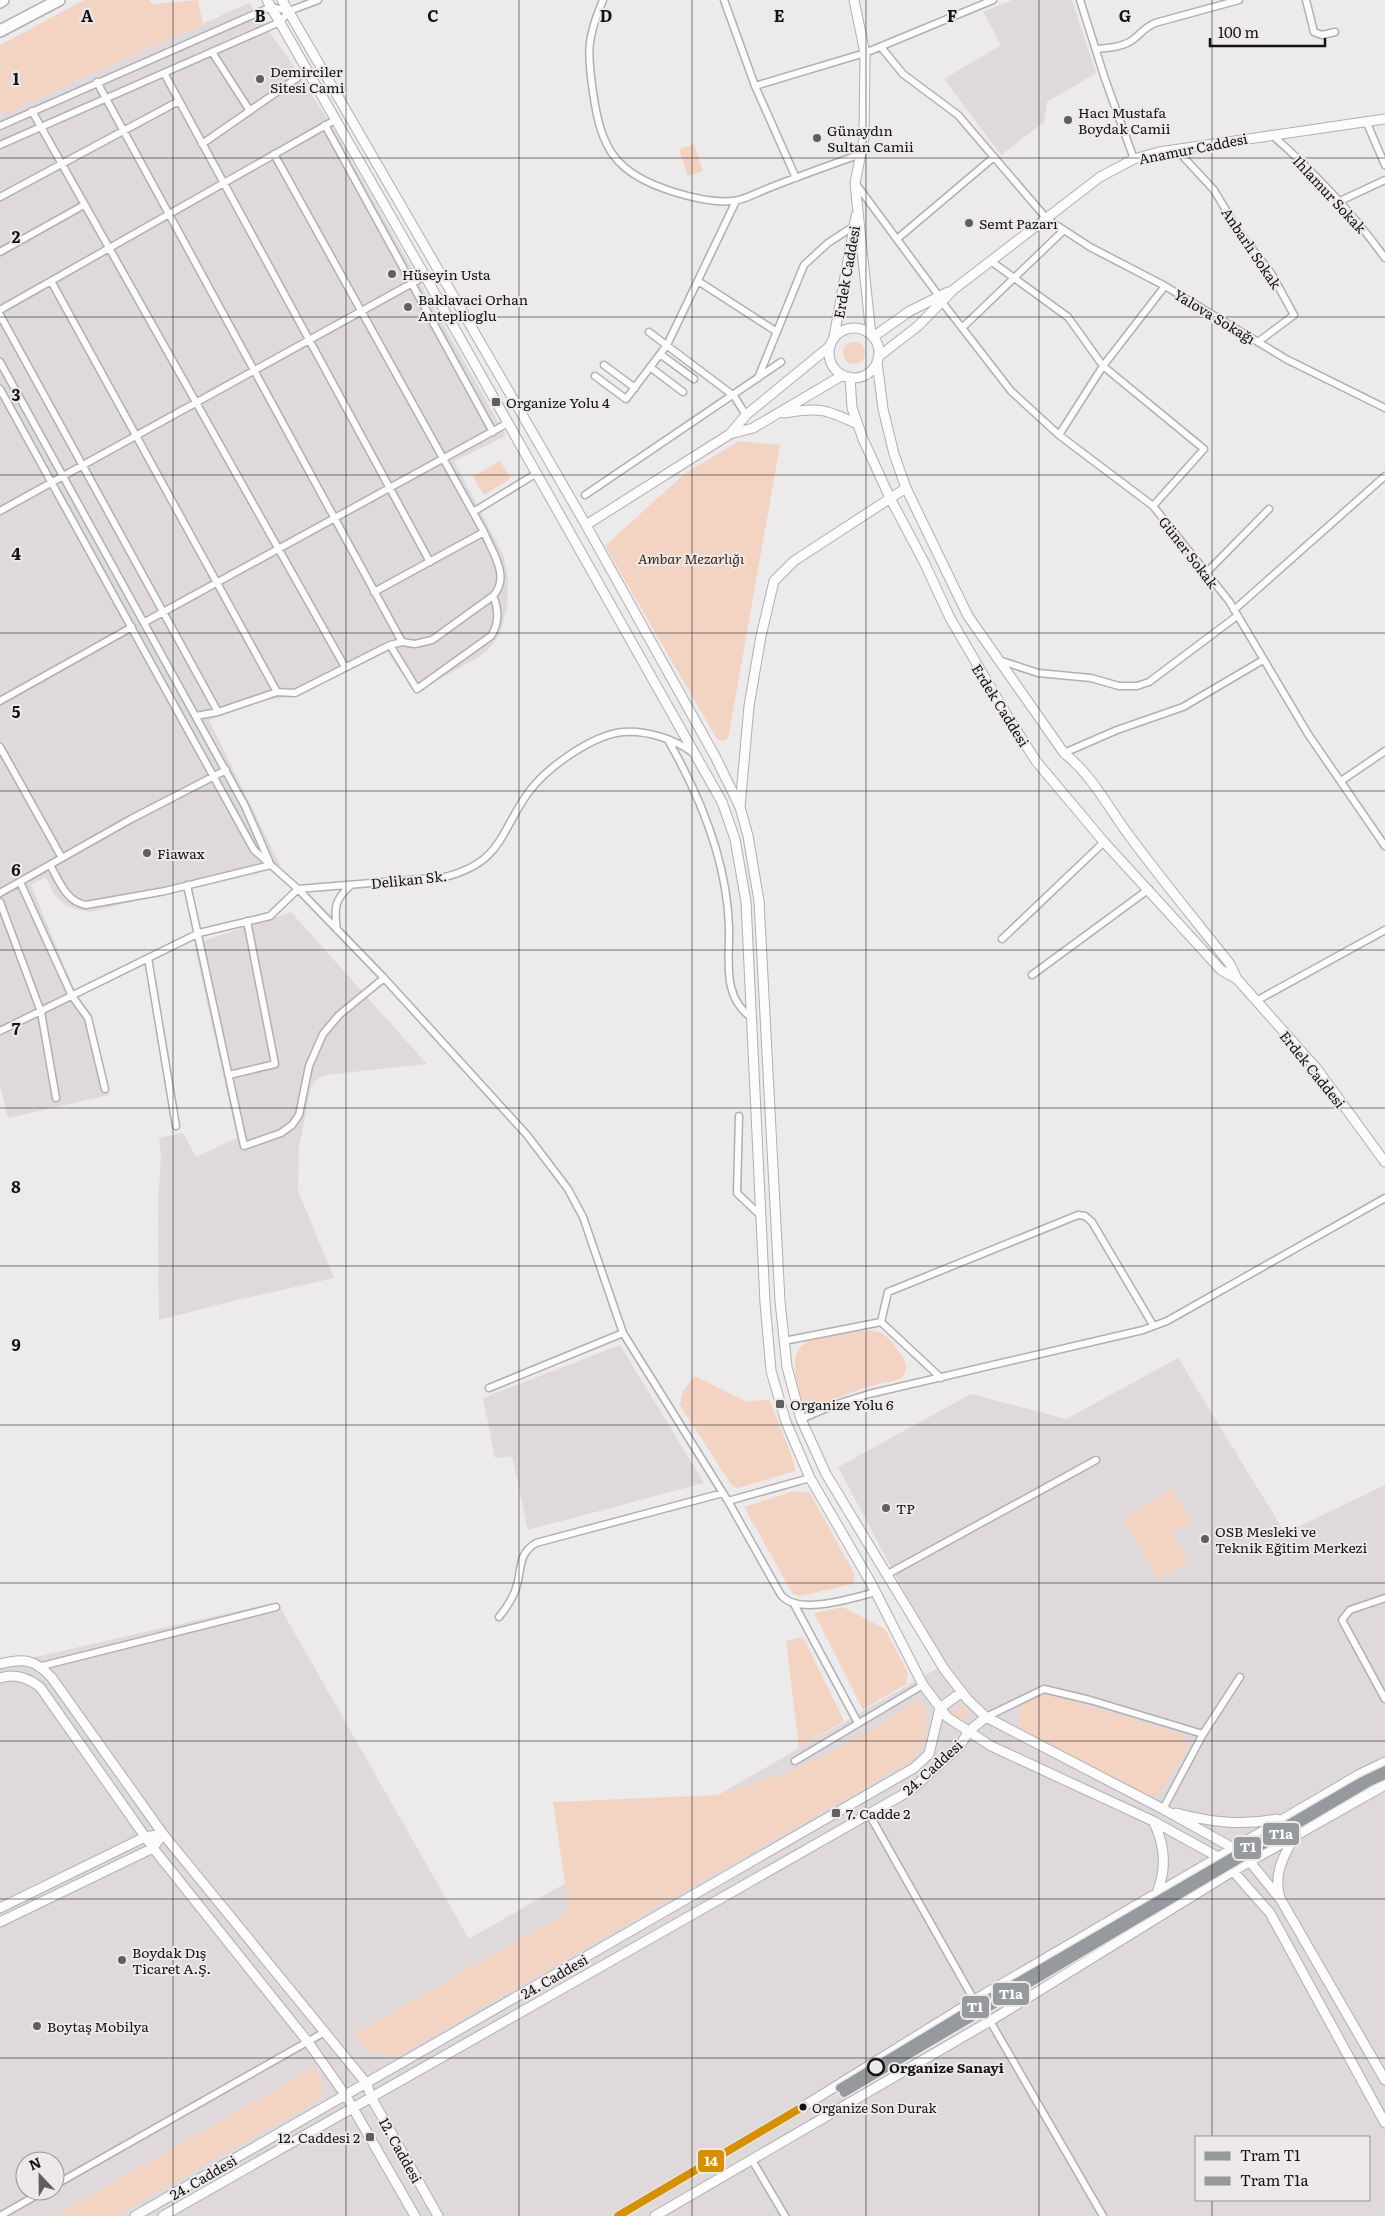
<svg xmlns="http://www.w3.org/2000/svg" width="1385" height="2216" viewBox="0 0 1385 2216" font-family="Literata,serif">
  <style>
    .built { fill: #e0d9db; fill-rule: evenodd }
    .green { fill: #f3d4c3 }
    .lines { fill: none; stroke-linecap: round; stroke-linejoin: round }
    .street-casing { stroke: #b1afb0; stroke-width: 9 }
    .secondary-casing { stroke: #b1afb0; stroke-width: 11 }
    .highway-casing { stroke: #b1afb0; stroke-width: 14 }
    .street { stroke: #fcfcfc; stroke-width: 6 }
    .secondary { stroke: #fcfcfc; stroke-width: 9 }
    .highway { stroke: #fcfcfc; stroke-width: 11 }
    .bus-1-casing { stroke: #ede9ea; stroke-width: 11 }
    .bus-1 { stroke: #d59003; stroke-width: 8 }
    .tram-1-casing { stroke: #ede9ea; stroke-width: 11 }
    .tram-2-casing { stroke: #ede9ea; stroke-width: 11 }
    .tram-1 { stroke: #969a9e; stroke-width: 8 }
    .tram-2 { stroke: #969a9e; stroke-width: 8 }
    .grid { fill: none; stroke: #141313; stroke-width: 1; stroke-opacity: 0.55 }
    .poi-dot { fill: #605e5f; stroke: #ede9ea; stroke-width: 2 }
    .stop-dot { fill: #ede9ea; stroke: #141313; stroke-width: 2.5 }
    .bus-dot { fill: #141313; stroke: #ede9ea; stroke-width: 2 }
    .labels { text-anchor: middle; dominant-baseline: central; stroke-width: 4; stroke-linejoin: round; paint-order: stroke }
    .bus-label { font-size: 13px; fill: #141313; stroke: #ede9ea; text-anchor: start }
    .poi-label { font-size: 14px; fill: #141313; stroke: #ede9ea; text-anchor: start }
    .street-label { font-size: 14px; fill: #141313; stroke: #ede9ea }
    .park-label { font-size: 14px; font-style: italic; fill: #422410; stroke: #ede9ea }
    .stop-label { font-size: 14px; font-weight: bold; fill: #141313; stroke: #ede9ea; text-anchor: start }
    .grid-label { font-size: 16px; text-anchor: middle; font-weight: bold; fill: #141313; stroke: #ede9ea; stroke-width: 4; stroke-linejoin: round; paint-order: stroke }
    .line-badge { stroke: #ede9ea; stroke-width: 2 }
    .badge-label { font-size: 14px; text-anchor: middle; font-weight: bold; fill: #fff }
  </style>
  <rect width="100%" height="100%" fill="#eceaeb"/>
  <path class="built" d="M1012,0H1072L1096,73L1047,102L1044,122L1001,155L944,79L1001,45L983,12Z
    M249,3L288,58L332,126L506,436L454,461L503,554L508,577L507,609L500,634L488,650L476,659L415,692L387,652L298,696L267,700L209,720L280,865L91,912L78,910L65,905L54,894L45,877L31,885L79,1001L109,1095L8,1118L0,1086V115Z
    M291,912L427,1064L325,1075L317,1079L311,1087L299,1147L298,1191L334,1278L237,1300L159,1320L158,1203L161,1156L159,1138L183,1133L196,1157L237,1138L194,944Z
    M620,1345L704,1483L528,1530L512,1456L495,1458L483,1398Z
    M1178,1358L1285,1533L1385,1485V2216H0V1665L277,1602L469,1939L943,1665L838,1467L971,1394L1066,1419ZM1196,2137H1369V2200H1196ZM25,2161H55V2191H25Z"/>
  <path class="green" d="M84,0H149L153,4L198,0L203,24L0,115V45Z
    M694,144L703,171L688,176L679,149Z
    M843 353a11 11 0 1 1 22 0a11 11 0 1 1-22 0Z
    M739,441L780,445L729,734L727,739L722,741L717,739L605,546L683,475Z
    M500,461L511,478L484,495L473,477Z
    M869,1330C882,1331 889,1337 896,1348C901,1355 909,1363 905,1372C901,1382 887,1382 878,1384C853,1391 829,1401 806,1412C802,1398 795,1381 795,1367C793,1330 843,1333 869,1330Z
    M695,1376L747,1402L769,1399C773,1409 797,1465 795,1471L738,1488L732,1486L680,1405L683,1391Z
    M1173,1489L1191,1521L1172,1532L1189,1562L1158,1580L1123,1518Z
    M795,1491L810,1493L855,1575L853,1584L800,1596L793,1594L744,1507Z
    M843,1607L885,1629L908,1673L906,1684L863,1710L814,1613Z
    M803,1637L844,1721L799,1748L786,1641Z
    M1044,1695H1052L1184,1735L1188,1745L1163,1790L1157,1795H1149L1021,1730C1015,1703 1021,1705 1044,1695Z
    M917,1700L922,1701C932,1723 928,1746 909,1762L399,2055C378,2055 365,2053 354,2034L569,1911L553,1802L716,1795L783,1774L827,1754L871,1730Z
    M954 1713a7 7 0 1 1 14 0a7 7 0 1 1-14 0Z
    M313,2068L321,2076L322,2098L115,2216H54Z"/>
  <g class="lines">
    <defs>
      <path id="street" d="M603,0C587,37 587,52 593,92C601,150 616,174 674,192C693,198 713,203 733,201C745,200 758,192 769,188C799,176 830,165 861,154
        M724,0L755,86L796,178
        M1080,0L1105,79L1134,159
        M1306,0L1314,32L1322,35L1335,32
        M881,47L903,74L958,115L1047,219L1090,247L1165,286L1286,359L1385,408
        M1096,49C1109,48 1125,47 1135,38C1142,32 1146,27 1155,23L1239,0
        M212,52L250,111
        M164,73L430,562
        M97,82L402,642
        M755,86L865,53L993,0
        M32,111L345,667
        M1366,121L1385,165
        M325,125L493,432
        M0,126L271,7L289,11
        M1271,134C1314,172 1352,212 1385,258
        M202,144L297,78
        M0,145L280,22L289,11L318,0
        M1176,149L1214,190L1239,232L1271,273L1294,315L1258,342
        M856,184L939,296
        M0,197L179,101
        M1340,201L1385,180
        M897,239L994,157
        M0,252L84,205
        M992,262L1068,317L1103,366L1204,449L1153,506
        M51,281L277,692
        M698,281L777,332
        M942,302L1011,391L1059,435L1153,506L1229,601L1308,734L1385,846
        M0,310L335,120
        M0,315L218,712L196,716
        M962,328L1064,230
        M649,332L734,396L746,415
        M660,354L694,379
        M0,362L245,806L269,861
        M604,365L635,388
        M650,367L683,392
        M595,376L626,399L667,345L736,201
        M758,378L804,265L828,243L854,226
        M0,389L254,850L298,889L384,978L527,1135L568,1189L583,1217L623,1333L728,1501L781,1595C798,1616 853,1598 876,1592
        M1059,435L1103,366L1165,286
        M585,495L781,362
        M0,511L425,276
        M473,512L537,473
        M1206,573L1269,509
        M374,592L484,532
        M1234,610L1385,476
        M145,622L508,423
        M390,645L417,689L491,636C499,624 499,609 493,596
        M999,660L1038,673L1091,678L1119,686H1137L1149,682L1237,616
        M0,701L132,627
        M218,712L277,692L295,693L390,645L402,642L415,644L432,640L493,596C511,577 492,552 484,532L274,154
        M668,740C700,796 727,861 729,927C730,959 721,997 752,1018
        M0,747L62,858
        M1064,753L1117,730L1183,707L1263,660
        M1341,781L1385,751
        M50,865C59,880 66,902 86,905L165,891L271,865
        M20,882L72,996L88,1018L105,1089
        M187,885L244,1146L281,1133L292,1125L299,1115L309,1066L323,1034L339,1015L384,978
        M298,889L445,877C502,862 499,834 528,793C546,768 592,735 623,732C646,730 674,739 692,752
        M0,893L131,819L226,770
        M0,902L41,1012L56,1098
        M337,930C334,908 334,900 351,885
        M1002,939L1104,842
        M148,958L176,1126
        M1032,975L1149,889
        M1256,1001L1385,930
        M0,1031L199,933L270,916L298,889
        M229,1075L275,1064L247,921
        M739,1116L737,1193L761,1216
        M881,1322L888,1292L1078,1215L1085,1216L1092,1222L1153,1325
        M881,1322L941,1378
        M784,1341L881,1322
        M489,1388L623,1333
        M801,1419L834,1405L869,1394L1143,1330L1167,1321L1385,1198
        M728,1501L810,1478
        M886,1575L1096,1460
        M1385,1598L1350,1610L1342,1620L1385,1699
        M794,1604L858,1723
        M499,1617C507,1607 514,1597 517,1585C522,1567 518,1554 536,1543L723,1493
        M42,1666L276,1607
        M986,1717L1044,1689L1090,1700L1203,1734
        M795,1761L923,1685
        M1163,1809L1203,1734L1240,1677
        M869,1814L974,2000
        M990,2021L1103,2216
        M752,2160L785,2216
        M55,2185L323,2033
        M0,2216L44,2191"/>
      <path id="secondary" d="M267,0L425,276L722,802L735,839L746,902L765,1303L771,1371L786,1422L810,1478L871,1583L923,1685L947,1717L991,1746L1153,1821L1218,1857L1233,1871L1270,1913L1385,2123
        M282,0L586,525L716,758L740,807L748,836L759,901L780,1301L787,1367L801,1419L826,1474L944,1669L968,1700L986,1717L1163,1809L1233,1848L1250,1862L1281,1900L1385,2080
        M854,0L865,53L864,138L855,183L871,335
        M829 353a25 25 0 1 1 50 0a25 25 0 1 1-50 0Z
        M834,337L856,216
        M873,337L910,311L948,292
        M878,357L918,326L953,290L1100,177L1134,159L1159,152L1385,119
        M877,362L883,409L894,454L906,488L968,616L1064,753C1092,775 1108,807 1128,834C1161,879 1196,921 1230,964L1237,979L1317,1069L1385,1162
        M850,377L852,408L863,439L890,498L924,562L950,618L1008,717L1036,761L1104,842L1221,970L1237,979
        M784,413C818,407 826,409 857,424
        M730,434L753,428L843,375
        M586,525L730,434L746,415L829,347
        M740,807L749,706L761,636L774,581L794,561L906,488
        M0,1664C24,1658 35,1659 52,1678L163,1834L367,2084L371,2097L438,2216
        M0,1678C15,1673 28,1678 40,1687L153,1848L308,2042L346,2096L415,2216
        M1176,1813C1210,1822 1242,1826 1277,1819
        M1153,1821C1165,1844 1167,1868 1157,1893
        M1280,1898C1273,1875 1283,1857 1294,1837
        M0,1908L145,1837L163,1834
        M0,1922L153,1848L163,1834
        M135,2216L914,1768L929,1754L940,1708L962,1692
        M163,2216L911,1790L960,1746L968,1732L986,1717
        M618,2216L804,2106L978,1998L1360,1774L1385,1762
        M655,2216L990,2021L1233,1871L1385,1785"/>
      <path id="highway" d="M0,2L3,0
        M0,31L59,0"/>
    </defs>
    <use href="#street" class="street-casing"/>
    <use href="#secondary" class="secondary-casing"/>
    <use href="#highway" class="highway-casing"/>
    <use href="#street" class="street"/>
    <use href="#secondary" class="secondary"/>
    <use href="#highway" class="highway"/>
    <defs>
      <path id="bus-1" d="M618,2216L804,2106"/>
    </defs>
    <use href="#bus-1" class="bus-1-casing"/>
    <use href="#bus-1" class="bus-1"/>
    <defs>
      <path id="tram-1" d="M840,2088L961,2015L1362,1781L1385,1770"/>
      <path id="tram-2" d="M844,2093L1368,1783L1385,1775"/>
    </defs>
    <use href="#tram-1" class="tram-1-casing"/>
    <use href="#tram-2" class="tram-2-casing"/>
    <use href="#tram-1" class="tram-1"/>
    <use href="#tram-2" class="tram-2"/>
  </g>
  <path class="grid" d="M173,0V2216M346,0V2216M519,0V2216M692,0V2216M866,0V2216M1039,0V2216M1212,0V2137M0,158H1385M0,317H1385M0,475H1385M0,633H1385M0,791H1385M0,950H1385M0,1108H1385M0,1266H1385M0,1425H1385M0,1583H1385M0,1741H1385M0,1899H1385M0,2058H1385M1212,2200V2216"/>
  <g class="poi-dot">
    <circle cx="260" cy="79" r="5"/>
    <circle cx="1068" cy="120" r="5"/>
    <circle cx="817" cy="138" r="5"/>
    <circle cx="969" cy="223" r="5"/>
    <circle cx="392" cy="274" r="5"/>
    <circle cx="408" cy="307" r="5"/>
    <rect x="491" y="397" width="10" height="10" rx="2.5"/>
    <circle cx="147" cy="853" r="5"/>
    <rect x="775" y="1399" width="10" height="10" rx="2.5"/>
    <circle cx="886" cy="1508" r="5"/>
    <circle cx="1205" cy="1539" r="5"/>
    <rect x="831" y="1808" width="10" height="10" rx="2.5"/>
    <circle cx="122" cy="1960" r="5"/>
    <circle cx="37" cy="2026" r="5"/>
    <rect x="365" y="2132" width="10" height="10" rx="2.5"/>
  </g>
  <circle class="stop-dot" cx="876" cy="2067" r="8"/>
  <circle class="bus-dot" cx="803" cy="2107" r="4.5"/>
  <g class="labels">
    <g class="bus-label">
      <text x="812" y="2107">Organize Son Durak</text>
    </g>
    <g class="poi-label">
      <text x="270" y="71">Demirciler<tspan x="270" dy="16">Sitesi Cami</tspan></text>
      <text x="1078" y="112">Hacı Mustafa<tspan x="1078" dy="16">Boydak Camii</tspan></text>
      <text x="827" y="130">Günaydın<tspan x="827" dy="16">Sultan Camii</tspan></text>
      <text x="979" y="223">Semt Pazarı</text>
      <text x="402" y="274">Hüseyin Usta</text>
      <text x="418" y="299">Baklavaci Orhan<tspan x="418" dy="16">Anteplioglu</tspan></text>
      <text x="506" y="402">Organize Yolu 4</text>
      <text x="157" y="853">Fiawax</text>
      <text x="790" y="1404">Organize Yolu 6</text>
      <text x="896" y="1508">TP</text>
      <text x="1215" y="1531">OSB Mesleki ve<tspan x="1215" dy="16">Teknik Eğitim Merkezi</tspan></text>
      <text x="846" y="1813">7. Cadde 2</text>
      <text x="132" y="1952">Boydak Dış<tspan x="132" dy="16">Ticaret A.Ş.</tspan></text>
      <text x="47" y="2026">Boytaş Mobilya</text>
      <text x="360" y="2137" text-anchor="end">12. Caddesi 2</text>
    </g>
    <g class="street-label">
      <text transform="translate(1193 148) rotate(-11)">Anamur Caddesi</text>
      <text transform="translate(1330 194) rotate(47)">Ihlamur Sokak</text>
      <text transform="translate(1252 248) rotate(56)">Anbarlı Sokak</text>
      <text transform="translate(846 272) rotate(-80)">Erdek Caddesi</text>
      <text transform="translate(1215 316) rotate(31)">Yalova Sokağı</text>
      <text transform="translate(1189 552) rotate(52)">Güner Sokak</text>
      <text transform="translate(1001 705) rotate(58)">Erdek Caddesi</text>
      <text transform="translate(409 879) rotate(-6)">Delikan Sk.</text>
      <text transform="translate(1313 1069) rotate(51)">Erdek Caddesi</text>
      <text transform="translate(932 1767) rotate(-42)">24. Caddesi</text>
      <text transform="translate(554 1976) rotate(-30)">24. Caddesi</text>
      <text transform="translate(401 2150) rotate(61)">12. Caddesi</text>
      <text transform="translate(203 2177) rotate(-30)">24. Caddesi</text>
    </g>
    <g class="park-label">
      <text x="691" y="558">Ambar Mezarlığı</text>
    </g>
    <g class="stop-label">
      <text x="889" y="2067">Organize Sanayi</text>
    </g>
  </g>
  <g class="grid-label">
    <text x="87" y="22">A</text>
    <text x="260" y="22">B</text>
    <text x="433" y="22">C</text>
    <text x="606" y="22">D</text>
    <text x="779" y="22">E</text>
    <text x="952" y="22">F</text>
    <text x="1125" y="22">G</text>
    <text x="16" y="85">1</text>
    <text x="16" y="243">2</text>
    <text x="16" y="401">3</text>
    <text x="16" y="560">4</text>
    <text x="16" y="718">5</text>
    <text x="16" y="876">6</text>
    <text x="16" y="1035">7</text>
    <text x="16" y="1193">8</text>
    <text x="16" y="1351">9</text>
  </g>
  <g class="line-badge">
    <rect x="1262" y="1822" width="38" height="24" rx="5" fill="#969a9e"/>
    <rect x="1233" y="1836" width="29" height="24" rx="5" fill="#969a9e"/>
    <rect x="992" y="1982" width="38" height="24" rx="5" fill="#969a9e"/>
    <rect x="961" y="1995" width="29" height="24" rx="5" fill="#969a9e"/>
    <rect x="697" y="2149" width="28" height="24" rx="5" fill="#d59003"/>
  </g>
  <g class="badge-label">
    <text x="1281" y="1839">T1a</text>
    <text x="1248" y="1852">T1</text>
    <text x="1011" y="1999">T1a</text>
    <text x="975" y="2012">T1</text>
    <text x="711" y="2166">14</text>
  </g>
  <rect x="1195" y="2136" width="175" height="65" fill="#ede9ea" stroke="#969394"/>
  <rect x="1205" y="2152" width="25" height="8" fill="#969a9e" stroke="#969394"/>
  <text x="1240" y="2161" font-size="15" fill="#141313">Tram T1</text>
  <rect x="1205" y="2177" width="25" height="8" fill="#969a9e" stroke="#969394"/>
  <text x="1240" y="2186" font-size="15" fill="#141313">Tram T1a</text>
  <g transform="translate(40 2176) rotate(338)"><circle r="24" fill="#ede9ea" stroke="#969394"/>
  <path d="M0-4L9 19L0 12L-9 19Z" fill="#605e5f"/>
  <text y="-8" font-size="14" font-weight="bold" text-anchor="middle" fill="#141313">N</text>
  </g>
  <path d="M1210 38v8h115v-8" fill="none" stroke="#141313" stroke-width="2.5"/>
  <text x="1218" y="38" font-size="15" fill="#141313" stroke="#ede9ea" stroke-width="4" paint-order="stroke">100 m</text>
</svg>
